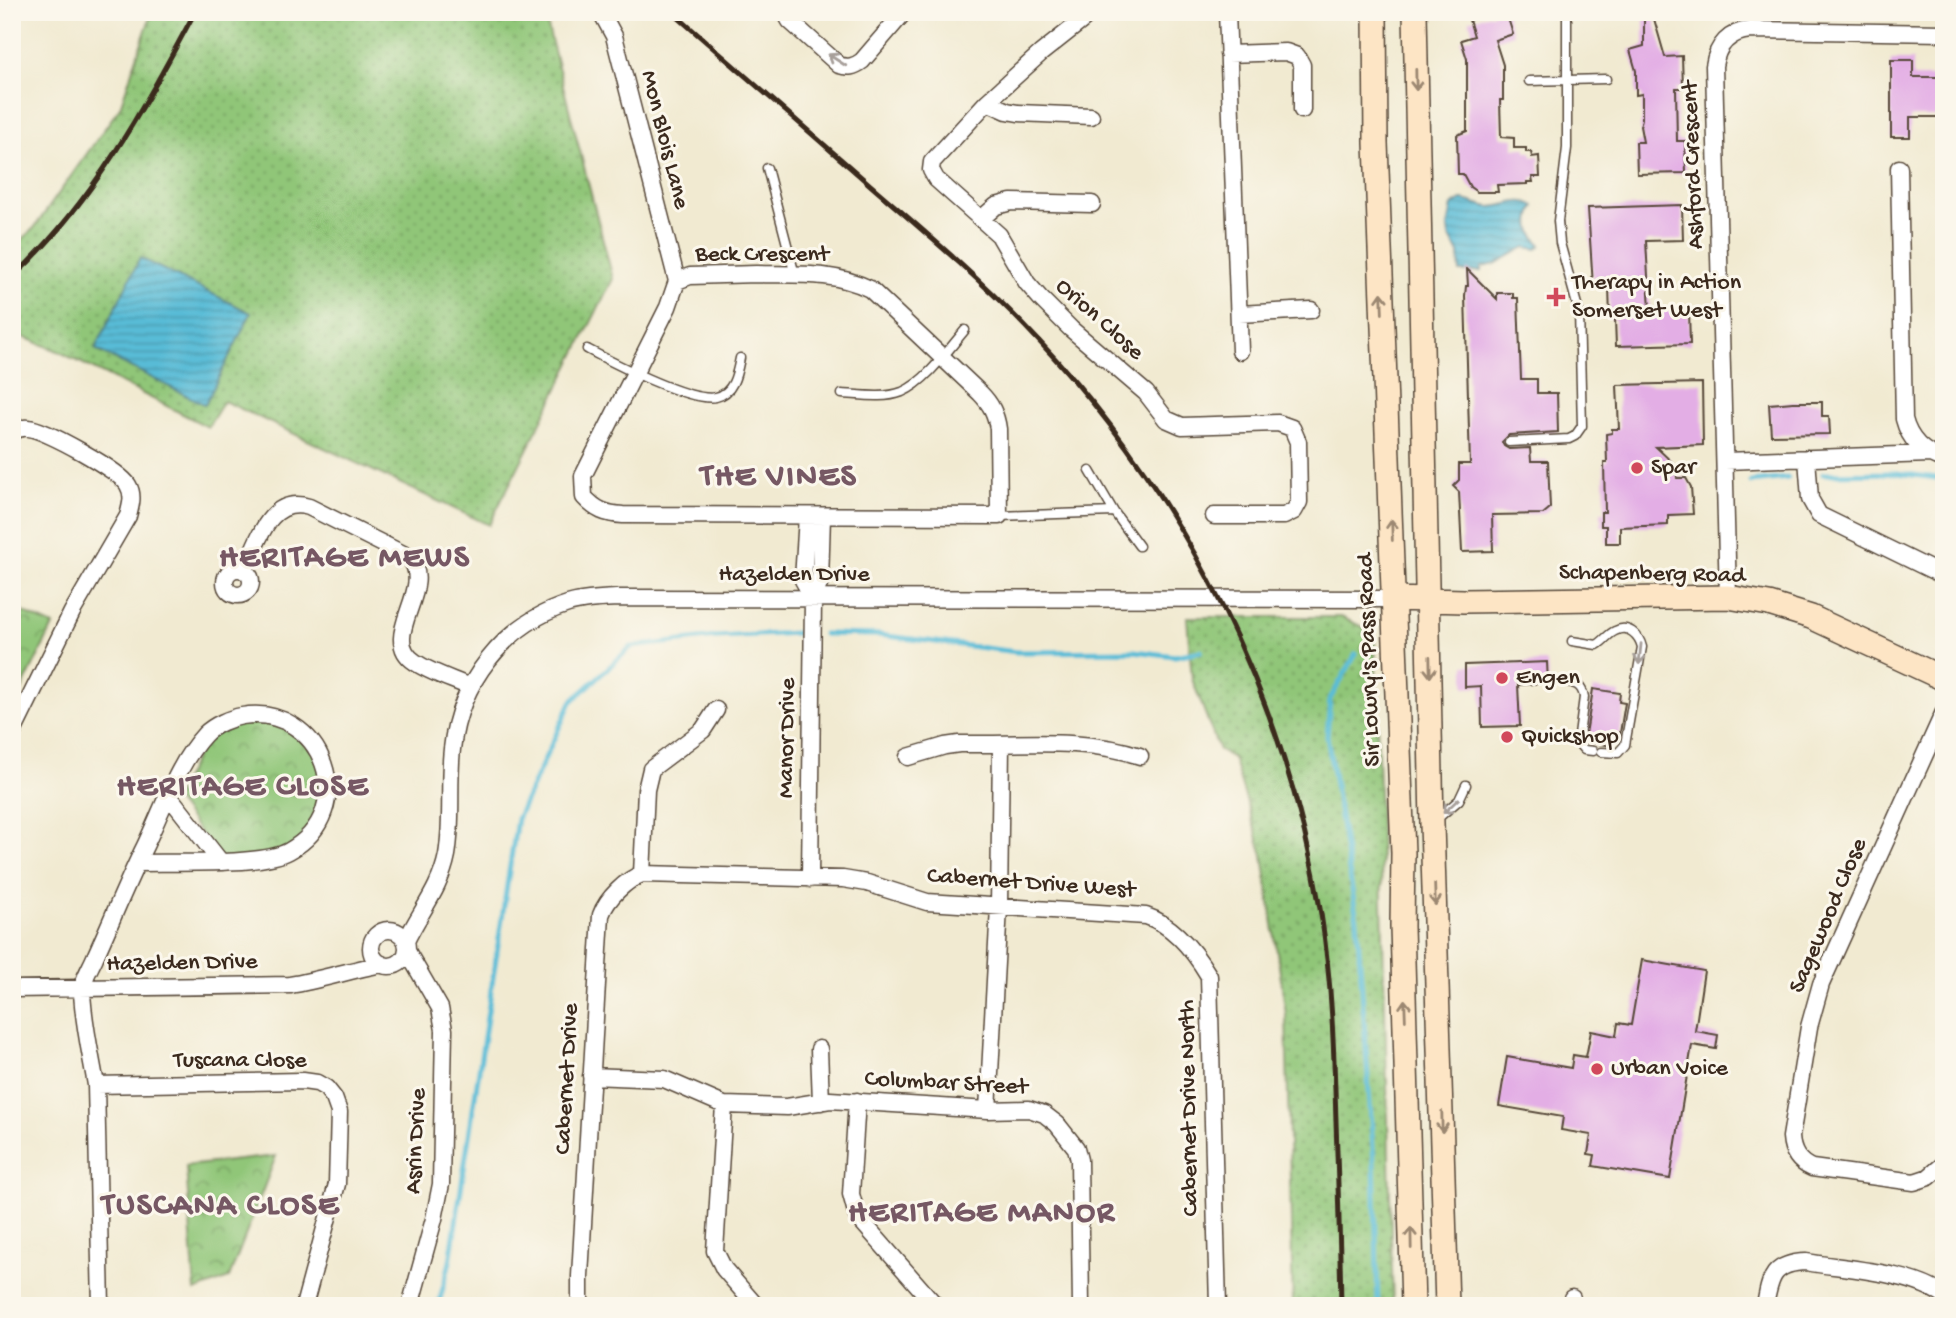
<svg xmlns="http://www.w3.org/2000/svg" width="1956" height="1318" viewBox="0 0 1956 1318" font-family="'Gochi Hand',sans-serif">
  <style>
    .grass { fill: url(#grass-dots); stroke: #66784b; stroke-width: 2 }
    .park { fill: url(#park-crowns); stroke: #66784b; stroke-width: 2 }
    .water { fill: url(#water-rules); stroke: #4a737a; stroke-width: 2 }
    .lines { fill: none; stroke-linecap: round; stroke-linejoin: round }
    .stream { stroke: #59bcd7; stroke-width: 5 }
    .building { fill: #e3aee5 }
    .lane-casing { stroke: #564739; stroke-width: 11 }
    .street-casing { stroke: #564739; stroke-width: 19 }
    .secondary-casing { stroke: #564739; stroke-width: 26 }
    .lane { stroke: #fff; stroke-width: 8 }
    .street { stroke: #fff; stroke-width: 16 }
    .secondary { stroke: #fde5c5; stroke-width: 23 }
    .rail { stroke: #3b2a1e; stroke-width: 5 }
    .oneway { stroke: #a79f9a }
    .oneway2 { stroke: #9c8872 }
    .poi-dot { fill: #d1495b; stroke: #fbf7ec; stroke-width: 2.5 }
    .labels { text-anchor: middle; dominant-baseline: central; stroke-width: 6; stroke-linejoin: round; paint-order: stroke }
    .street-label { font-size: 24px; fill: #3b2a1e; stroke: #fbf7ec }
    .poi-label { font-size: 24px; fill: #3b2a1e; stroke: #fbf7ec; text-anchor: start }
    .district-label { font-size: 32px; font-weight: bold; letter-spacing: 2px; fill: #765864; stroke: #fbf7ec }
  </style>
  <defs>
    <pattern id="grass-dots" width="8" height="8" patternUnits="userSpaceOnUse" patternTransform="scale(1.75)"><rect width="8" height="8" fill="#90c678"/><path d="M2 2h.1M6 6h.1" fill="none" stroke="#77a162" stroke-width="1.8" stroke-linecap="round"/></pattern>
    <pattern id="park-crowns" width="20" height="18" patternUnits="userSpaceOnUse" patternTransform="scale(1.75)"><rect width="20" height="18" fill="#90c678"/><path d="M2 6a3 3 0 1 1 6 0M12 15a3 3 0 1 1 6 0" fill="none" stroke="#77a162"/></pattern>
    <pattern id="water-rules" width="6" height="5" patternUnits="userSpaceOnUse" patternTransform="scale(1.75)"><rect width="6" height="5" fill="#59bcd7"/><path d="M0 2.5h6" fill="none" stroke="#4b99ae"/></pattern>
  </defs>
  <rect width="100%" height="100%" fill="#fbf7ec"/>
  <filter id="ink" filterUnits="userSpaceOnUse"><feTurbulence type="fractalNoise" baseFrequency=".0143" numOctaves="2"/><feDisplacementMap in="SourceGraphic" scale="14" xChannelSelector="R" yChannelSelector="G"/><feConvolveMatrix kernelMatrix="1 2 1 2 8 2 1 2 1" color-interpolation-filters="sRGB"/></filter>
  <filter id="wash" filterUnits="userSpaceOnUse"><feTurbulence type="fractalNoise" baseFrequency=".00686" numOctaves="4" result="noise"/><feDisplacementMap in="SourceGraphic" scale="28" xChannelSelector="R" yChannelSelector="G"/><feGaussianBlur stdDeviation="1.57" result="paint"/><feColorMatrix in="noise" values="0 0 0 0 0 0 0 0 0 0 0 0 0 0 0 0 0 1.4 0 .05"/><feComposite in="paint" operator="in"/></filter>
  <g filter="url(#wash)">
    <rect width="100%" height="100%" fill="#f1ead1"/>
    <path class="grass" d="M152,12H544L613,279L489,525L224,401L208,427L58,351L18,335L12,249L34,228L120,107Z
      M1187,617H1341L1363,627L1375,644L1393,1306H1293L1286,1014L1263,855L1233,758L1219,750L1192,679Z"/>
    <path class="park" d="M12,607L53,626L12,709Z
      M272,718L322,754L334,778L333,800L306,846L289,860L225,866L175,799L205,738L233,720Z
      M276,1156L229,1278L195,1291L186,1166Z"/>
    <path class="water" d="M1462,200C1472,201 1480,206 1490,207C1506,207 1519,196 1535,206C1527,221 1529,232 1541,245L1537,249L1525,247L1495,264L1481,267V271L1460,272L1459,253L1449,236L1448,227L1452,206Z
      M140,258L251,313L205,405L95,349Z"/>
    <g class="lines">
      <path class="stream" d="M1823,474L1897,473L1944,479
        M1751,482L1788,478
        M824,634L879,635L1017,652L1134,651L1175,656L1201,651
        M1356,654L1330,699L1327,736L1357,920L1374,1162L1378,1306
        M438,1306L450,1262L517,819L571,702L631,647L716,637L797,633"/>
    </g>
    <g id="blocks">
      <path class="building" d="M1497,12H1506L1513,34L1495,40L1503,65V100H1500L1501,137L1514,138V148H1526V152H1531L1532,157L1539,156L1540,177H1532L1533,182H1527V184L1497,185L1498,192H1477L1470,187L1463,174H1458L1457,135L1467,131V59L1461,40L1474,36L1469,20Z
        M1644,12H1652L1665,57L1682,56L1683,88H1676L1677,141H1685L1686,173L1637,174L1636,142H1643L1640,126L1642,119V94L1636,95V71L1630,50L1644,46Z
        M1891,60H1913V77H1943L1942,117H1910V137H1891Z
        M1682,205L1683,240L1646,241L1648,276L1650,310H1689L1690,344L1616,346L1615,319H1610L1609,286H1593L1588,208Z
        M1467,269L1497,299V293H1513V298H1518L1521,379H1537V393H1557L1558,432L1509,435L1502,442L1504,446L1509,449L1530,448L1531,461H1548L1550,508L1543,514L1492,515L1493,551L1462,552L1459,492L1453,486L1459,480V464H1470L1465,296L1466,286H1468Z
        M1702,383L1703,445L1656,447L1676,466L1677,478H1686L1691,487L1693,514L1668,515V525L1620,527V543H1606V526H1601V512H1605L1604,462H1607L1606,434L1612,433V429H1619L1617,385Z
        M1793,402H1822V416H1829L1830,434L1771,435L1769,404Z
        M1547,662L1548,683L1518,685L1520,726L1482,727L1481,686L1465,687V665Z
        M1593,689L1620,693L1619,702L1625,703L1619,739L1608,737L1607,745L1585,741Z
        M1642,960L1704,971L1695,1031L1718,1035L1716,1049L1692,1045L1670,1179L1593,1166L1595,1155L1588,1154L1591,1135L1561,1130L1563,1117L1499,1106L1507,1057L1571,1068L1573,1055L1586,1057L1591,1031L1616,1036L1618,1023L1631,1025Z"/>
    </g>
  </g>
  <g filter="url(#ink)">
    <use href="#blocks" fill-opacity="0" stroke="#564739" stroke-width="2"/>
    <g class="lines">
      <defs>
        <path id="lane" d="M1529,81L1606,79
          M767,168L795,275
          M587,349C612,362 690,403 716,397C734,393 737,373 740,358
          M842,394C861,395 884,399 902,392C926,382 949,349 965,330
          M1509,442L1569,439L1575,436L1582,426L1579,312L1560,243L1558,221L1567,148V12
          M1090,471L1114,512
          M999,516L1114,512L1139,546
          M1572,641L1597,645C1604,641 1608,634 1615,631C1628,624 1639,635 1642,647L1625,745L1618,753L1601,752
          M1564,681C1575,683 1582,685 1584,697L1578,743L1584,750L1593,751
          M1437,819L1459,800L1466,785"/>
        <path id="street" d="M601,12L614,36L677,281
          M785,12L790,21L839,65C848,68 854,67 862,61L904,12
          M1089,12L1084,19L1041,53L987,102L932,162L931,170L936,179L999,235L1027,283L1041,299L1071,329L1146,393L1166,419L1182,426L1278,423L1292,428L1298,442L1299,502L1294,511L1284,516H1214
          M1227,12L1240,351
          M1228,54L1286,52L1297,56L1302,65V110
          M987,102L1007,111L1018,113L1091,116
          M1899,168L1904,419C1909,439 1923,454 1944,459
          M981,219L996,206L1011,202L1092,204
          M756,274C796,275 833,271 870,289L980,393C991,404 996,414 998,429L999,516L623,515C605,514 596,510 584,497L583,476L668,307L677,281L690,276Z
          M1239,314L1311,310
          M12,431C18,429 22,427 28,428C45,429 120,471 128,485C134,495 131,505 128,516L72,612L12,734
          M1807,458L1810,499L1819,515L1944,576
          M1725,461L1930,454
          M807,516L803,580L813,598
          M225 582a13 13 0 1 1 26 0a13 13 0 1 1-26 0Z
          M244,571C258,542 269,495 309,507L409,557C437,589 377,637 415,662C431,673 452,679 470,687
          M1728,597L1714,66C1717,45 1729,32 1750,30L1944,33
          M1944,712L1821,984L1809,1027L1791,1137C1792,1152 1798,1162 1812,1168L1914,1182L1929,1177L1944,1164
          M908,757L945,746L959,744C1019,745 1084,737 1140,756
          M169,796L220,861
          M642,874L646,790L651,769L703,730L716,710
          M810,879L813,598L820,582L822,516
          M371 948a18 18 0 1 1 36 0a18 18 0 1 1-36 0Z
          M406,941C420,911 440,890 447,855C453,820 448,785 452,749C459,683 504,624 568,604C583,599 600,599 616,598L1393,599
          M407,951L440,1008L444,1030L441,1184L434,1219L410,1306
          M12,989L290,985C321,980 350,970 382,964
          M819,1049L821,1102
          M591,1076L664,1079L724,1105L787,1107L830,1100L988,1110L1029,1109L1044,1114L1057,1124L1076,1148L1079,1160L1081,1306
          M96,1085C91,1055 83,1022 82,991C82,980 91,967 95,957C112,920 127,882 145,846C163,809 177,764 205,734C214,725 230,718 242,716C323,703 362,811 289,851C263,866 170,862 137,863
          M857,1101L851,1194L857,1216L936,1306
          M724,1105L715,1251L724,1269L756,1306
          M988,1110L999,907L1001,745
          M1572,1298V1306
          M101,1306L96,1085L303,1081L317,1083L326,1088L334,1098L339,1112L337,1184L304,1306
          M580,1306V1276L601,915C607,898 626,880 642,874L843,879L867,883L927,902L1146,916C1174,925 1194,951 1209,976L1218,1306
          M1765,1306C1770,1277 1773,1263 1806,1262C1846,1269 1913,1272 1944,1296"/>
        <path id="secondary" d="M1375,12L1376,143L1403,853L1402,926L1413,1306
          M1415,12L1432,824L1447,1306
          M1393,599L1464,601L1728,597L1769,604L1811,617L1944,679"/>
      </defs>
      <use href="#lane" class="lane-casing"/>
      <use href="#street" class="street-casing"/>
      <use href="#secondary" class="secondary-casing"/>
      <use href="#lane" class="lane"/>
      <use href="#street" class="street"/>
      <use href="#secondary" class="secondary"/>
      <path class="rail" d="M672,12C740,71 808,130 876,190C932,238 989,287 1039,341C1187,499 1286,700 1321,914C1332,982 1334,1052 1336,1121C1338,1183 1340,1244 1341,1306
        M12,278C92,205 144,107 195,12"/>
    </g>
    <defs><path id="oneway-shaft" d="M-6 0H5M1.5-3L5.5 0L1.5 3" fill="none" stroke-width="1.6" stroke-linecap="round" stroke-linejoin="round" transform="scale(1.75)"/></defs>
    <g class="oneway">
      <use href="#oneway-shaft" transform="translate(837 60) rotate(-147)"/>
      <use href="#oneway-shaft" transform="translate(1640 654) rotate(96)"/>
      <use href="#oneway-shaft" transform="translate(1451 806) rotate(137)"/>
    </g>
    <g class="oneway2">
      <use href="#oneway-shaft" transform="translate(1416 80) rotate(89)"/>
      <use href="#oneway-shaft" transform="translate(1382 303) rotate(-92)"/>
      <use href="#oneway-shaft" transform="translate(1392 530) rotate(-92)"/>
      <use href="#oneway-shaft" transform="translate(1430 667) rotate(89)"/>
      <use href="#oneway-shaft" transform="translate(1435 895) rotate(88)"/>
      <use href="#oneway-shaft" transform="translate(1405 1010) rotate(-92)"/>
      <use href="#oneway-shaft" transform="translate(1442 1122) rotate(89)"/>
      <use href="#oneway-shaft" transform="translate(1411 1238) rotate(-91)"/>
    </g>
  </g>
  <g class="poi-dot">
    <path d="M1552.5 286.5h7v7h7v7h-7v7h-7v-7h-7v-7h7z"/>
    <circle cx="1637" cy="468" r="7"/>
    <circle cx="1502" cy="678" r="7"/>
    <circle cx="1507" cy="737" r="7"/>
    <circle cx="1597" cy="1069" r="7"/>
  </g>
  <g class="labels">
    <g class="street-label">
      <text transform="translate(664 140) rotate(76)">Mon Blois Lane</text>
      <text transform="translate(1694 165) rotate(-92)">Ashford Crescent</text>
      <text x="762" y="255">Beck Crescent</text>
      <text transform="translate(1099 320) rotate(42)">Orion Close</text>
      <text x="794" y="575">Hazelden Drive</text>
      <text transform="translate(1652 575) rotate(1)">Schapenberg Road</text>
      <text transform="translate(1370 660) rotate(-92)">Sir Lowry's Pass Road</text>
      <text transform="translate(788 738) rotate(-89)">Manor Drive</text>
      <text transform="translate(1031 884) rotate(4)">Cabernet Drive West</text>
      <text transform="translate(1829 916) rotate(-67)">Sagewood Close</text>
      <text transform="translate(182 964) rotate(-1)">Hazelden Drive</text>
      <text x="240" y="1061">Tuscana Close</text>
      <text transform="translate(568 1079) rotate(-87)">Cabernet Drive</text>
      <text transform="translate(946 1084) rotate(3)">Columbar Street</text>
      <text transform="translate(1190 1108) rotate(-91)">Cabernet Drive North</text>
      <text transform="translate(417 1141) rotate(-87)">Asrin Drive</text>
    </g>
    <g class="poi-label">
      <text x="1572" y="283">Therapy in Action<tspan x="1572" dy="28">Somerset West</tspan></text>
      <text x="1651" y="468">Spar</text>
      <text x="1516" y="678">Engen</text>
      <text x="1521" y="737">Quickshop</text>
      <text x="1611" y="1069">Urban Voice</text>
    </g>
    <g class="district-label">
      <text x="779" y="478">THE VINES</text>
      <text x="345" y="559">HERITAGE MEWS</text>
      <text x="243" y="788">HERITAGE CLOSE</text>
      <text x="221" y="1207">TUSCANA CLOSE</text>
      <text x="982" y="1214">HERITAGE MANOR</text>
    </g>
  </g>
  <rect width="1956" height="1318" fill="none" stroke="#fbf7ec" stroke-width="42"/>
</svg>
